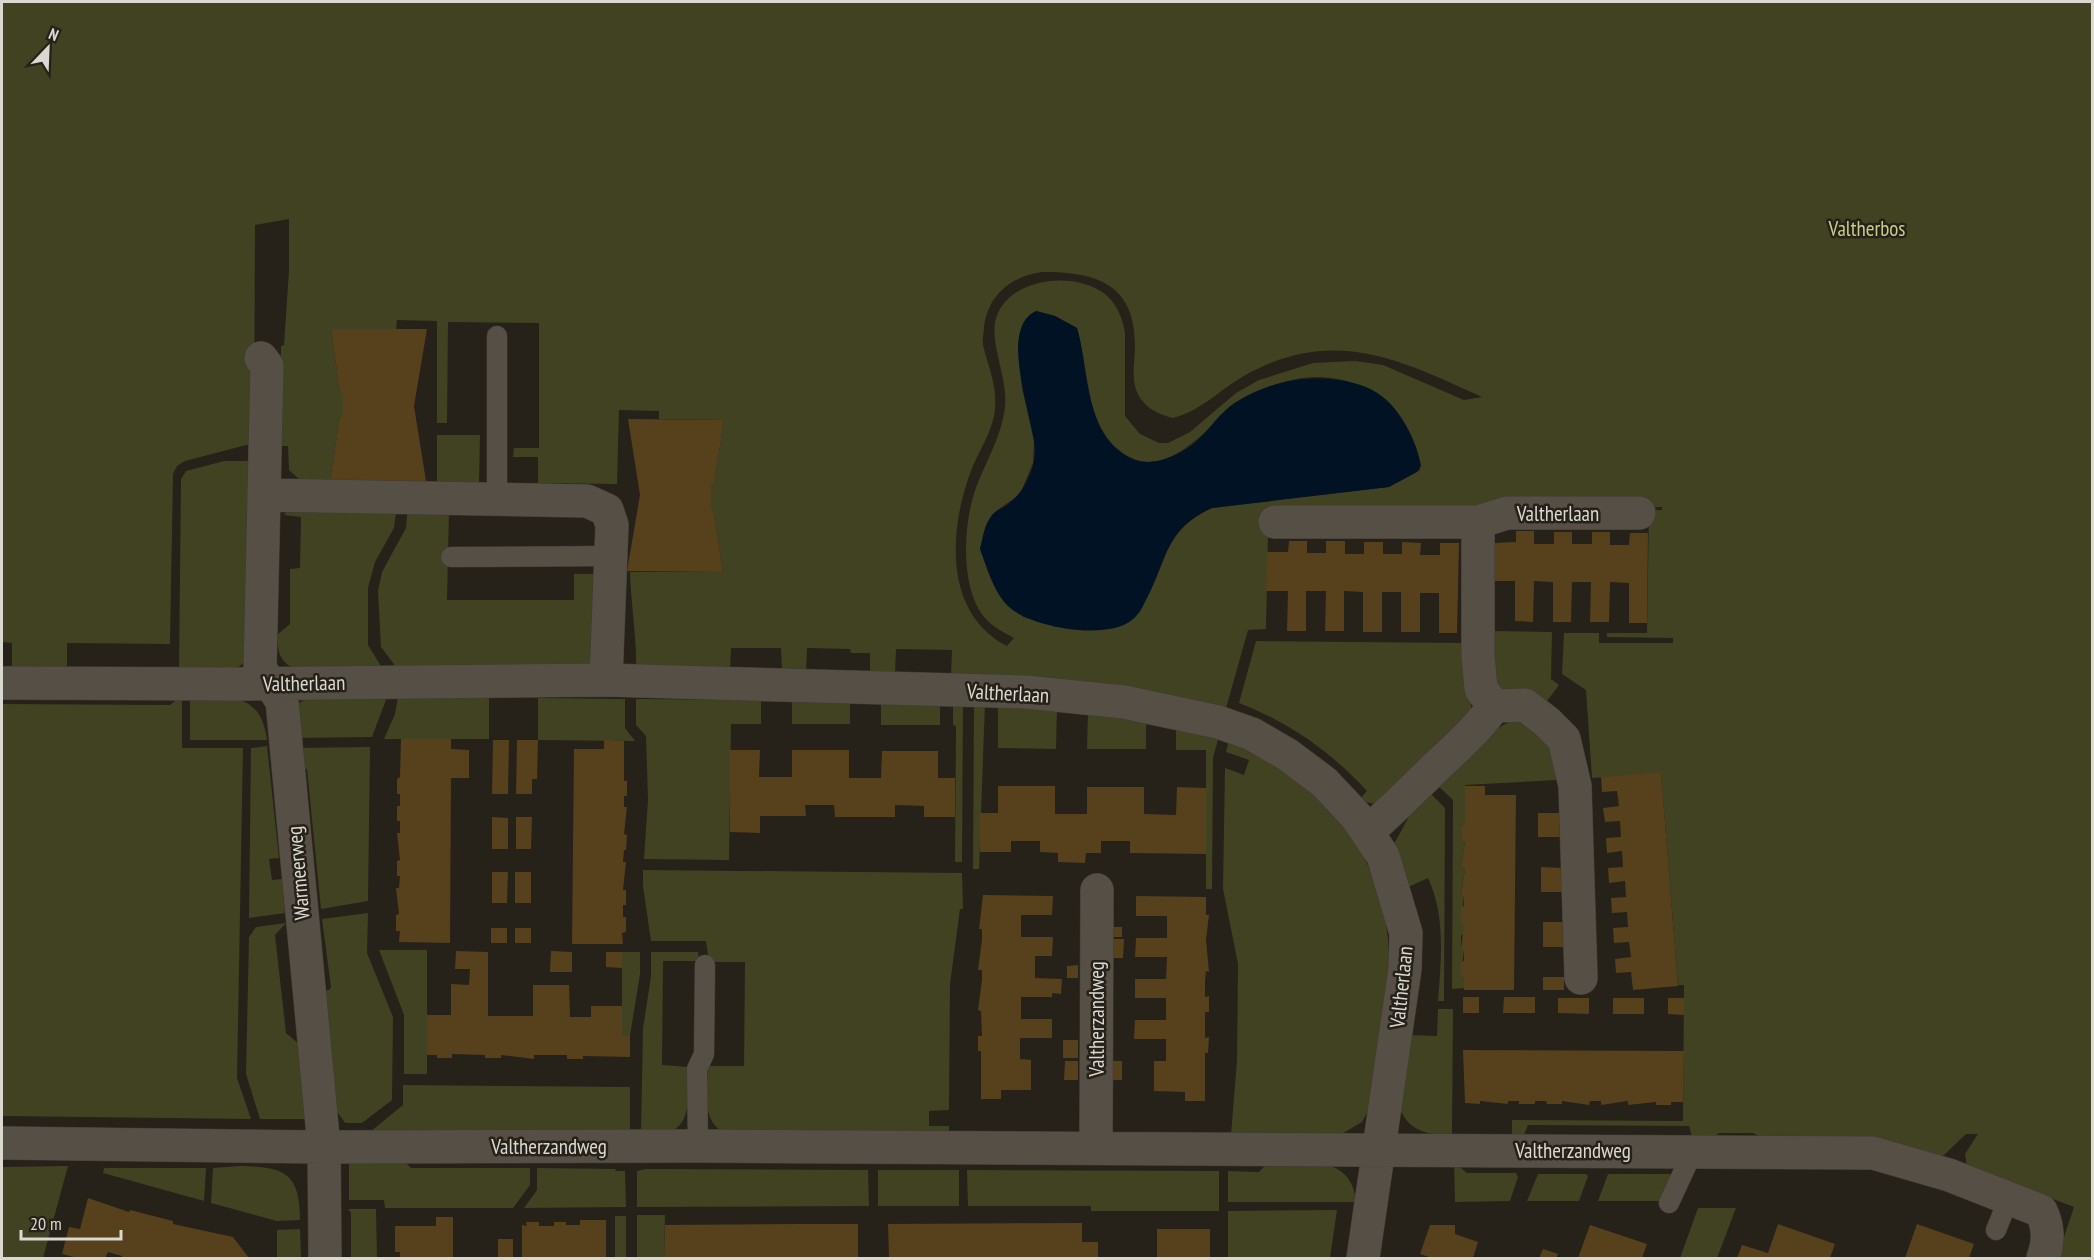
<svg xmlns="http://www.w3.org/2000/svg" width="2094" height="1260" viewBox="0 0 2094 1260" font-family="'PT Sans Narrow',sans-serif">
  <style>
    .green { fill: #414222; fill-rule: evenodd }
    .water { fill: #001223 }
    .building { fill: #56411c }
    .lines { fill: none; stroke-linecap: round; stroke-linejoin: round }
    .lane-casing { stroke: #403b35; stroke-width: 21 }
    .street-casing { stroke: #403b35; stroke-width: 34 }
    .lane { stroke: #554f45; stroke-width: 20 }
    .street { stroke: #554f45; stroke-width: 33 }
    .labels { text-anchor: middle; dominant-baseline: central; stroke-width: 5; stroke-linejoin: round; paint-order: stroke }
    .park-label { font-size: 21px; fill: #cacd88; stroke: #262119 }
    .street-label { font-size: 21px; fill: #dbd8d2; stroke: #262119 }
  </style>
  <rect width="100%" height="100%" fill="#262119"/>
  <path class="green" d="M2,2H2092V1258H2057L2074,1207L1967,1166L1965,1154L1978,1134H1966L1944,1155L1933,1158L1761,1137L1753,1133H1719L1715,1136L1692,1137L1689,1126L1528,1125L1524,1135H1512V1120L1683,1121L1684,985H1678L1661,773L1592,778L1586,690L1562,674L1564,633H1599V643H1673V638L1607,637V633H1647L1649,510H1662V507L1440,514L1268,533L1266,629L1248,630L1225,712L951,675L952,650L896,649L895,674H870V653H851L850,649L807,648L806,674L782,673L781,648H731L730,673L636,672C637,638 631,606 630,572H723L713,508H711V484L714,483L724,420L659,419V411L619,410L617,484L538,483V457H513L514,448H539V323L448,322L447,423H437V321L397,320L396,329H331L340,393H343V417H340L330,481L300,480L289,470L288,446H280L281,346L284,345L289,270V219L255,225L254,443L185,461L177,466L173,474L170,644L67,643V668H12V643L2,642ZM1042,272C1096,272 1135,283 1135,346C1135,360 1131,378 1137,392C1144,408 1158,414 1173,418C1204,410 1223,386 1251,372C1337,327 1403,361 1482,397L1464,400L1383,365L1355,361L1313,363L1259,380L1236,393L1190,432L1168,443H1159L1140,434L1125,416V333C1123,319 1117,304 1105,294C1076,271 1014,277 998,313C986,338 1008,374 1005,406C1002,437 985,462 975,491C963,525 960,589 985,618C993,627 1004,633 1014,638L1007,646C943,613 949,529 971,471C978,452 990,436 994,416C999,389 989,370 983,345C982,339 984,332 984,327C988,295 1011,276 1042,272ZM1036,311L1055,316L1077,328C1087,362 1083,413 1109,441C1166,502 1211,412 1258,391C1273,384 1298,377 1315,377C1336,376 1373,386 1388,401C1407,420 1415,445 1420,470L1388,487L1212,508C1162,530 1162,571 1138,614L1056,627L1023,617L994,584L980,549L986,525L996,511L1020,494L1033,463L1034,441L1022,388L1018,344L1024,322Z
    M437,435H480L479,483L437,482Z
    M224,461H254L246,661L236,669L179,670L181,479L186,471Z
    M397,506L394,528L375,562L368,588V645L384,671L291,667C278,659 277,648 278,634L290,624V569L300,568L301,517L284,515L289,509Z
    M408,506L449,510L447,600H574V574H602L601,648L589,669L399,671L381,647L378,591L382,572L406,528Z
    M1487,631L1552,632L1551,679L1559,685L1547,701L1502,691L1495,684Z
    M1256,641L1464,643L1472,713L1378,805L1359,800L1367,791C1330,751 1290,723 1239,703Z
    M182,695V748H243L237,1078L251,1119L2,1116V704L170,705Z
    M190,695C229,697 261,692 267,740H190Z
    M387,697L372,737L292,738L298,704L304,700Z
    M398,697L489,698V739H384L395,714Z
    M538,698L625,699V728L635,741L538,740Z
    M636,699L761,700V724H731L729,860L644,859L648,800L646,736L636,725Z
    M792,699L850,700V724H792Z
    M881,700L940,701V725H881Z
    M953,701H963L962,862H955L956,726L953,725Z
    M974,702L985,703L979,869H973Z
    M998,703L1057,708L1056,749L998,748Z
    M1088,712L1146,721V749H1087Z
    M1516,719L1550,728L1557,780L1465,785V826H1462V841H1465L1461,868L1465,869L1461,895L1464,896L1461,923H1464V935H1461V950H1464L1461,977L1464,978V988L1452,989L1453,800L1436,784C1458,764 1488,729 1516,719Z
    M1176,727L1219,736L1213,758L1212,889H1206V750H1176Z
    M1229,739C1326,785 1393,859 1389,972C1388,1016 1376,1063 1370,1107L1362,1122L1340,1135H1231L1237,1060L1238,964L1223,889L1225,768L1244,775L1249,760L1226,752Z
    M267,746L279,858L269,859L272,880L282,879L285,913L249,918L251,748Z
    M370,747L368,901L321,909L307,769L296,768L293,748Z
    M1429,792L1445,808L1444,1001H1438C1441,961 1446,916 1428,878L1404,889L1394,844L1413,809Z
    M643,870L962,873L963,909H960L950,984L949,1110L929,1111V1126H949V1134L724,1132C701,1122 707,1088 708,1066H744L745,962H709L706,941H651L643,886Z
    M368,913L367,953L393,1017L392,1100L362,1123H345L332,1104L320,991L329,990L331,987L322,919Z
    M286,923L275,935L286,1033L299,1044L307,1119H260L246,1074L249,937L256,927Z
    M379,950H427V1074H404V1015Z
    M622,952H640V974L630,1036H622Z
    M651,952H698L699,961H663L662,1065L688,1067C687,1086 694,1124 670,1131C661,1133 650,1132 641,1133L643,1029L651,976Z
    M1438,1009H1453L1452,1136C1429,1134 1410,1133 1400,1109L1407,1035L1437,1036Z
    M403,1085L630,1087V1133L370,1132L403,1105Z
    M360,1156L401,1158L411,1168H530V1185L513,1208H385L384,1200H349V1164Z
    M1269,1161C1305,1163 1352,1154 1356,1202H1228V1171L1259,1172Z
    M1454,1162L1467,1173H1516L1518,1177L1510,1201L1455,1202Z
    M68,1166L43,1258H2V1167Z
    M240,1166C284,1167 300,1172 300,1220L277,1221L211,1203L213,1168Z
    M104,1168H206L204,1201L103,1173Z
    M537,1168L616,1169L615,1171H625L626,1207L524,1208L537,1190Z
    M646,1169L868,1170L869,1206L637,1207V1171Z
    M878,1170H959V1206H878Z
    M967,1170L1219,1171V1211H1091V1206H968Z
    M1538,1174H1586L1588,1176L1579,1201H1527Z
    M1608,1174H1670L1671,1176L1662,1201H1598Z
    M1698,1208H1736L1717,1258H1680Z
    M348,1209H376L377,1258H351V1213Z
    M1337,1210L1330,1258H1228V1211Z
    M637,1215H665L664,1258H637Z
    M615,1216H626V1258H615Z
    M300,1229L301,1258H277V1230Z"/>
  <path class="water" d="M1036,311L1055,316L1077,328C1090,372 1084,433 1130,458C1151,469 1181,455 1197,441C1210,429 1220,412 1236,402C1275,378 1323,371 1366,387C1395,399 1416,436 1421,466L1417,472L1389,487L1212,508C1165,529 1168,558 1147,598C1143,606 1139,615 1132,620C1107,641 1031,627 1009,607C994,593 987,568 980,549C983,538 984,525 992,515C996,510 1002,509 1007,505C1024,493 1035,470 1035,450C1034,418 997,329 1036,311Z"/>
  <path class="building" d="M331,329H427L414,406L426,481H330L340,416L343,417V393H340Z
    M628,419L724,420L714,484H711V508H713L723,572L627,571L640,495Z
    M1516,531H1534V544H1554V532H1572V544H1592V532H1610V545H1629L1630,533H1648L1647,623H1629V583L1610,582L1609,622H1590L1591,582H1572L1571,622H1553V582L1534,581L1533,622L1515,621V581H1494V543L1516,542Z
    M1289,541H1307V553H1326V541H1345V554H1364V542H1383V554H1402V542L1421,543L1420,555H1440V543H1459L1457,633H1439V593H1420V632H1401V592H1382V632H1363V592L1344,591V631H1325L1326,591H1306V631H1287L1288,591H1266L1267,552H1288Z
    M401,739H451V749L469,750V778H451L450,943L399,942L400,931H396V915L399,914L396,888H399L400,876H397V861L400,860L397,833H400V821H397V806H400V794H397V779L400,777Z
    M493,740H509L508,794H492Z
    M517,740H538L537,779H532V794H516Z
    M604,740L624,741V781H627V796H624V807H627L624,834L627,835L626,850H624L623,862H626L623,890H626V905H623V917H626V932L622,933L623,944H572L574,749H604Z
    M730,750H760L759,777H792V750H849V778H881L882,751H938V778H955V817H924V806L895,805V817H835L834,805H805L806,816H760V833L730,832Z
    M1661,772L1678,986L1633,990L1631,972L1616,973L1615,959L1631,957L1629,942L1614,943L1613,928L1628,927L1627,912L1612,913L1611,898L1626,897L1625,881L1609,883L1608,868L1623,867L1622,851L1607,853L1606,838L1621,837L1620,821L1605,822L1603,808L1619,806L1617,791L1602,792L1601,777Z
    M998,786H1055V814H1087V787H1144V814L1176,815L1177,787L1206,788V854L1130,853V841H1101V853H1086L1085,863L1058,862V853L1040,852V841H1011V852H980V813H998Z
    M1465,786H1485V795H1516L1514,990H1464V978L1461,977V962L1464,961V950H1461L1464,923H1461V907L1464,906V896H1461L1465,869L1461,868L1465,841H1462V826H1465Z
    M1538,813H1559L1560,837H1538Z
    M492,817L508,818V849H492Z
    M516,817H532L531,849H516Z
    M1541,867L1562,868L1563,892H1541Z
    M492,872H508L507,903H492Z
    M515,872H531V903H515Z
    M983,895L1053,896L1052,915H1021V937H1053L1052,956H1035V978L1062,979L1061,994L1052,993V997H1021V1019H1052V1038H1020V1059L1031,1060V1090H1001V1099H981V1051H978V1036H982L981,1011L978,1010L982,980V970H978L982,939V929H979Z
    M1136,896L1206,897V915H1209L1206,940L1209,972L1206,971L1205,981V997L1209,996V1012H1205V1038L1209,1037L1208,1053H1205V1101H1185V1092L1154,1091V1061H1166V1039H1134L1135,1020H1166V998H1135V979H1166L1167,957H1135L1136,938H1167V916H1136Z
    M1543,922H1564V947H1543Z
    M1110,927H1122V937H1110Z
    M491,928H507V943H491Z
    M515,928H531V943H515Z
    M1109,939H1124L1123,958H1110Z
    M456,951L488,952V1016H533V985H569L570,1017H591V1006H622V1036H630V1057L583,1056V1059H567V1055H534V1059L501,1055V1058H485V1055L452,1054V1058H437V1055H427V1015H451V984L469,985L470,969H455Z
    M551,951L572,952V972H550Z
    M606,952H622V968L606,967Z
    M1078,965V978H1067V966Z
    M1543,977H1564V990H1543Z
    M1463,997H1479V1013H1463Z
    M1504,997H1535V1013H1503Z
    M1558,998H1589V1014L1558,1013Z
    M1613,998H1644V1014H1613Z
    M1668,998H1684V1015L1668,1014Z
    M1063,1040H1078V1058H1063Z
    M1463,1050L1684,1051L1683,1102H1671V1105H1656V1102L1628,1105V1101L1601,1105V1101H1590L1589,1105L1562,1101V1104H1547L1546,1101H1535V1104H1519V1101H1508V1104L1480,1101V1104L1465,1103Z
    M1065,1061H1078V1080H1064Z
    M1109,1061H1122V1080H1108Z
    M88,1198L129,1212L130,1210L173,1221V1224L233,1237L249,1258H122V1256L108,1252L105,1258H77L62,1254L69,1227L80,1229Z
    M436,1217H453V1258H400V1252H395V1226H436Z
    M580,1220H606V1258H522V1225L527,1226L526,1222H539V1226H554V1222H566V1225H580Z
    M1082,1223V1242H1098V1258H889L888,1224Z
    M802,1224H858V1258H664L665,1225Z
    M1778,1224L1835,1244L1830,1258H1737L1742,1245L1768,1253Z
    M1917,1224L1974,1244L1969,1258H1905Z
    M1430,1225H1455V1234L1478,1242L1473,1258H1432L1420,1254Z
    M1590,1225L1647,1244L1642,1258H1578Z
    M1157,1229H1210V1258H1157Z
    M498,1239H513V1258H498Z
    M1543,1249L1558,1254L1556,1258H1539Z"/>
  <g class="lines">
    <defs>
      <path id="lane" d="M497,499V336
        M451,557L611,556
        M698,1146L697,1069L704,1054L705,965
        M1669,1203L1693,1151
        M1996,1230L2009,1198"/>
      <path id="street" d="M261,358L267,366L260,669L282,701L324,1147L325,1258
        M265,495L587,501L607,510L612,525L606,680
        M1275,522H1478V655L1481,689L1494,706
        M1478,522L1507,513H1639
        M2,683L233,684L606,680L1026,692L1124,702L1218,722L1252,734L1288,755L1324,782L1356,816L1383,856L1406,933L1405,969L1363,1258
        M1367,832C1392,811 1413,789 1436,767C1457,747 1477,730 1494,706L1525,705L1547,722L1564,739L1575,786L1581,978
        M2,1143L324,1147L698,1146L1873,1153L1949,1175L2041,1211C2049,1227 2049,1241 2043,1258
        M1096,1148L1097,890"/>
    </defs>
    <use href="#lane" class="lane-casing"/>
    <use href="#street" class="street-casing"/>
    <use href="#lane" class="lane"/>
    <use href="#street" class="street"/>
  </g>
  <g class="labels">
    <g class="park-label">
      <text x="1867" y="228">Valtherbos</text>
    </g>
    <g class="street-label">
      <text x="1558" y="513">Valtherlaan</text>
      <text transform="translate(304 683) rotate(-1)">Valtherlaan</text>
      <text transform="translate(1008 693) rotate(3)">Valtherlaan</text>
      <text transform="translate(298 873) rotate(-95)">Warmeerweg</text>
      <text transform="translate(1401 987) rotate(-84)">Valtherlaan</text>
      <text transform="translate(1096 1019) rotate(-90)">Valtherzandweg</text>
      <text x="549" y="1146">Valtherzandweg</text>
      <text x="1573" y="1150">Valtherzandweg</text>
    </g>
  </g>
  <rect width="2094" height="1260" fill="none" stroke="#dbd8d2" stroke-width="6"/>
  <g transform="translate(48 48) rotate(23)" stroke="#262119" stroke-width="4.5" paint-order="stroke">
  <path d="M0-4.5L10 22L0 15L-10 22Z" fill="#dbd8d2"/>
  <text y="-9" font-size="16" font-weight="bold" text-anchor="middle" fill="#dbd8d2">N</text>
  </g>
  <path d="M21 1230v9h100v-9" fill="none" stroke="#dbd8d2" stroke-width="3"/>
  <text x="30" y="1230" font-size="18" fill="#dbd8d2" stroke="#262119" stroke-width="4.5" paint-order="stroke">20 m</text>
</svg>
